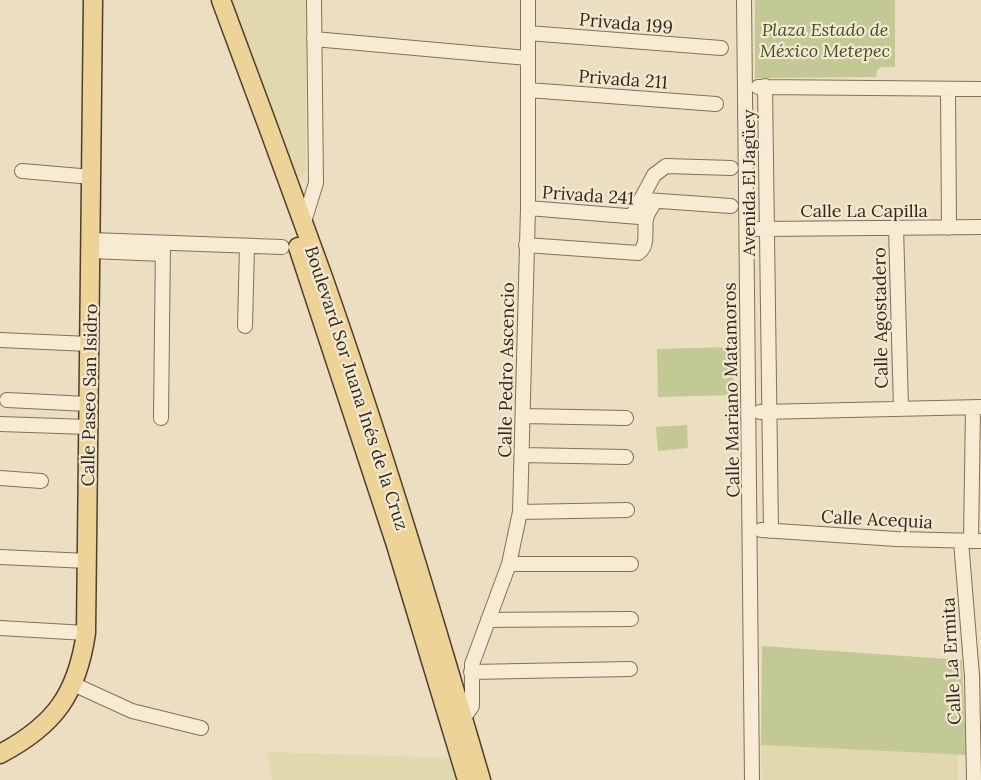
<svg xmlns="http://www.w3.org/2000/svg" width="981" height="780" viewBox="0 0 981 780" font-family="Lora,serif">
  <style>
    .farmland { fill: #e1d8ae }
    .green { fill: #c3c995 }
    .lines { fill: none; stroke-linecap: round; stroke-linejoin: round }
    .minor-casing { stroke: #847059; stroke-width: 16 }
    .major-casing { stroke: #513e2e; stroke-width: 21 }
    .minor { stroke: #f7ecd3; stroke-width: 14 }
    .major { stroke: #eed399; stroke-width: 18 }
    .labels { text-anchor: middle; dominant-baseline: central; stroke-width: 4.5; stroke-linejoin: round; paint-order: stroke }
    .street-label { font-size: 18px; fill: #34281d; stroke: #f3e9d0 }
    .park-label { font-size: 18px; font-style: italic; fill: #454f25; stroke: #f3e9d0 }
  </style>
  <rect width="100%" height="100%" fill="#ebdec1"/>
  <path class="farmland" d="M227,0H306V170L302,179L294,176Z
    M761,745L958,755V780H762Z
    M267,752L452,758L458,780H272Z"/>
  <path class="green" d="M755,0H895V67H881L877,70L876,77L755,78Z
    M732,347L734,395L658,397L657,349Z
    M687,425L688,448L658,451L656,427Z
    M762,646L962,660L966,755L761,745Z"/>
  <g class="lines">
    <defs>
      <path id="minor" d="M744,0L752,780
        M528,33L721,48
        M314,39L527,58
        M765,86L771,531
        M758,87L981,89
        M948,89L949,228
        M528,90L716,104
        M22,171L92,177
        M646,200L731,206
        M528,208L639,217
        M632,216L654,175L666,166L731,168
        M303,225L316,183L314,0
        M896,227L901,408
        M758,229L981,227
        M91,240L282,247
        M526,245L638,253C649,246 644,231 646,219C647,213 652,207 655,201
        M91,251L163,254
        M245,326L247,246
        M0,340L89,344
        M7,400L88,404
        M760,412L981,407
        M524,416L626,418
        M161,418L163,243
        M0,424L88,427
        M522,455L626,457
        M0,478L41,481
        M520,512L627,510
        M761,530L896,539L981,541
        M961,541L972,676L974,780
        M971,541L973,408
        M0,557L88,561
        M509,564H631
        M488,620L631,619
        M0,628L86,633
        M471,672L630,669
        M73,684L132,711L201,728
        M455,718L468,712L472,706V664L509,564L520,512L528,208V0"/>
      <path id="major" d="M221,0C255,92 290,185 323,277C381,442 432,612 481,780
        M298,247L396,545L467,780
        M0,754C55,725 77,694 86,633L93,0"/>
    </defs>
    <use href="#minor" class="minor-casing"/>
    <use href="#major" class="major-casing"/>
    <use href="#minor" class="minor"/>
    <use href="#major" class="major"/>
  </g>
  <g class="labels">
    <g class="street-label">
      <text transform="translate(626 23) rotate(5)">Privada 199</text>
      <text transform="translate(623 79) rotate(4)">Privada 211</text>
      <text transform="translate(748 183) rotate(-90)">Avenida El Jagüey</text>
      <text transform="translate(588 195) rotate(4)">Privada 241</text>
      <text x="864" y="210">Calle La Capilla</text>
      <text transform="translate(880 318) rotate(-91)">Calle Agostadero</text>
      <text transform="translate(506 370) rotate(-89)">Calle Pedro Ascencio</text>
      <text transform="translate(357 388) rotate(72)">Boulevard Sor Juana Inés de la Cruz</text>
      <text transform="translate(731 390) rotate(-91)">Calle Mariano Matamoros</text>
      <text transform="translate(89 395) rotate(-89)">Calle Paseo San Isidro</text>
      <text transform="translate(877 519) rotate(3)">Calle Acequia</text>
      <text transform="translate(951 661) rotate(-93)">Calle La Ermita</text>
    </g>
    <g class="park-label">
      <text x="825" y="29">Plaza Estado de<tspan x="825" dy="21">México Metepec</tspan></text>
    </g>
  </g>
</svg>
